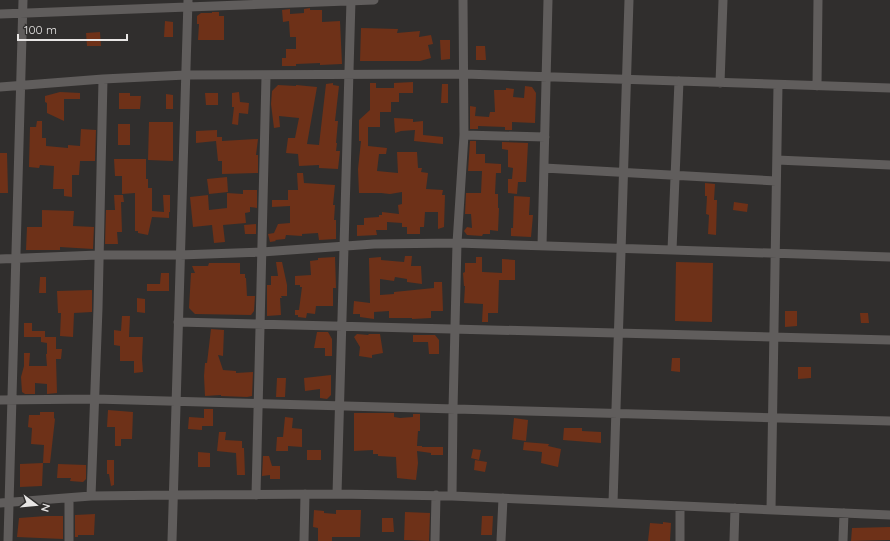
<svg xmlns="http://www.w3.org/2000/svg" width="890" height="541" viewBox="0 0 890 541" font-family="Quicksand,sans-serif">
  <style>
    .building { fill: #6e3118 }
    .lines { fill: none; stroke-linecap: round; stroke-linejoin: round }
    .minor { stroke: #605d5c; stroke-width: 9 }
  </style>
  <rect width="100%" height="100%" fill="#302e2d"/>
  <path class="building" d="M310,8V10H322V22L340,21L342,64L320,65V63L296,64V66H282V58H286V49H296V37H290L289,21L283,22L282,10L290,9V14L304,13V9Z
    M212,12H219V16H224V40H198L199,24H197V16L201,13H212Z
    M165,21L173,22V37H164Z
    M361,28L398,29L397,33L420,31L419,37L431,35L433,44L428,45L431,58L420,61H360Z
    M100,32L101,46H87L86,33Z
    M440,40H450V59L441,60Z
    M476,46H485L486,60H476Z
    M413,82V93H399V102H391V112H380V127H368V146L387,148L386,154H379L377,171L398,173L397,152H417L418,168H422L421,172L428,173L426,189L443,190L442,195H445L444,227L438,229V212H425L424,227H420V234H407V227H402V223L387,222V230H376L377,235L357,236V225H364V218L379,217V215H382V212L399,214L398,205L402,204V192L390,194L381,193H359L358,169L361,141H359V120L370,110V83H376V88H394V83Z
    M333,83V85L339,86L335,121H338L336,143H337L336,151H340L338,169L319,168V165L299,166L298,154L286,153L288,138H295L299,118L279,116L280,127L274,128L271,104L272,91L278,85L296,86V85L317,87L307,144L319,145L326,84Z
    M442,84H448V103H441Z
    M525,86L532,87L536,93L535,123L512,122V130H505V127L478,126V129H470V106L476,107L475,116L489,117L490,112H495L494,90H506V88L514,89L513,97L524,98Z
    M60,92L80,93V99H64V121L47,113V103L45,102V96Z
    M239,92L240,102L249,103L248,114L239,113L238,125L232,124L234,107H232V93Z
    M119,93H130V96H141L140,109H119Z
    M205,93H218V105H206Z
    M166,94L173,95V109H166Z
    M394,118L413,119V122L423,121V135L443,137V144L414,141L415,130L401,131L395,133Z
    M37,121H42V138H46V146L68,148V145L80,146L81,129L96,130L95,161H80L79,175H72V197L64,196V189H53L54,166L40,165L39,168L29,167L30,127H36Z
    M149,122H173V161L148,160Z
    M118,124H130V145H118Z
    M217,130V137H222V141L258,139L256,155H258V173L222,174V161H218L216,141L196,143V131Z
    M470,141H476V154H485V163L501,164V173H496L495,194H498V208H499L498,231L490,230V234H483L482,236L467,235L464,231L467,227L472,228L471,214H465L466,193H481L482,171H468Z
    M502,142L528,143L526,182H518L517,194L508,193V179H512L513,168L508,167V150L502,149Z
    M0,153H7L8,193H0Z
    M114,159H146V179H148V188H152V211L164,212L163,195H170V212H167H169V218L152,217L148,235L138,233V231H135V193L122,194V176H115Z
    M297,173H303L304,183L335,185L333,205H335L334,220H336V239L319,240L318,233L302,234V236L286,235L285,239L275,240L276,241L270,242L268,234L274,233L278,224L290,223V206L272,207V200H288V190H298Z
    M227,177L228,192L209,194L207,179Z
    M705,183L715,184L714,200H717L716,235L708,234L709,215L706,214L707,196H705Z
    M243,190H257V208L250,207V212L245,213L246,223L223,225L225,242L214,243L212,225L193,227L190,197L208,195L209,210L227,208V193L243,194Z
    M114,195H123L124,202H121L122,232H117L118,244H105L106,210H115Z
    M514,196L530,197L529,215H533L531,237L511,236V228H513Z
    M734,202L748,204L747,212L733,210Z
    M42,210L74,211L73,226L94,227L93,249L60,247V250H26L27,227H42Z
    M256,224V234H245L244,225Z
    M405,256H412L411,266H421L422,284L407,282V279L395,277L394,281L380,279V295L394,294V292L434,288V282H442L443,311H431V318L412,319V318H389V311L374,312V319L360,317V314H353L354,301L370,303L369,258L381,257V260L404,262Z
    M335,257L336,288H333V306H316L315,314L307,313L306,318L298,317V315H295V310H299L302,287H300V285H295V276L311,275L310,261L318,260V258Z
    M476,257H482V272H483L502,273V259L515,260V280H499L498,313H488V322H482L483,304L464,303L465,286H464L463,273L465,272V263H476Z
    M276,262H282L287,285V296H281L282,298H280L281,315L267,316V285H271V276H278Z
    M676,262L713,263L712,322L675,321Z
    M209,263H240V274H245V278H246L247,296H255L254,311L251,315L195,314L189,308L191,273H195L192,266H208Z
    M161,273H169V291H147V284H160Z
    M40,277H46V293H39Z
    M92,290V312L74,313L73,337L60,336L61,313H58L57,291Z
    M137,298L145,299V313L137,312Z
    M785,311H797V326L785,327Z
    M860,313H868L869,323H861Z
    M122,316H130L129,337H143L142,359L143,372L134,373V361H120V346L114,345V330L121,331Z
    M24,323H32V331H45V337H56V349H62L61,359H56L57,393L47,394V384L35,383V394H25L22,392L21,377L24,366V353H30L29,366H47L46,354H47V343L41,342V337H24Z
    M211,329L224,330L223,356L218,355L223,370L236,371V373L253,372L252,396L247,397L221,396V395L205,396L204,376L205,363H207Z
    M317,332H328L332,339V356H325V348H314Z
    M357,334L368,335L369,334H380L383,353L372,355V358L359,356L360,347L354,337Z
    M413,335H435L439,340V354H429L428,342H413Z
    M672,358H680V372L671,371Z
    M798,367H811V378L798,379Z
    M331,375V395L327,399L320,398V389L305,391L304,378Z
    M277,378H286L285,397H276Z
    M204,409H213V426H202V430L188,429L189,417L204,418Z
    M108,410L133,412L132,439H121V446H115V427H107Z
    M40,412H54V418L55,419L50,463H43L44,445L31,444L32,428L28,427L29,415H40Z
    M354,413H394V417L400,418L413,417V414H420V431H418L417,446H422V447H443V455H431V453L417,451L418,463L416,480L397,478L396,457L378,456V454H373V450L354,451Z
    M285,417L293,418L292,428L302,429V447L288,446V451H276L277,437H283Z
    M514,418L528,420L526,441L512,439Z
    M564,428H582V431L601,432V443L563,440Z
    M219,432H226L225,440L242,441V448H244L245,475H237L236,453L217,451Z
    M524,442L549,444L548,446L561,449L558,467L541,463L542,452L523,450Z
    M473,449L481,450L479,460L471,458Z
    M307,450H321V460H307Z
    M198,452L210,453V467H198Z
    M263,456H269L272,466H280V479H270V475L262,476Z
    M107,460H114V485L111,486L109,474H107Z
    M475,460L487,462L485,472L474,470Z
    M43,463L42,486L20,487V464Z
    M58,464L86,465V479L83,482L70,481L71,478H57Z
    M314,510L324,511V513L336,514V510H361L360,537H332V541H318V528L313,527Z
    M405,512L430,513L429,541L404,540Z
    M95,514L94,535H78V537H75V515Z
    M46,516H63V539L17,537L19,518Z
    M482,516H493L492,535H481Z
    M382,518H393L394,532H382Z
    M663,522L671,523L670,541H648L650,523L663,524Z
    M890,527V540L851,541L852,528Z"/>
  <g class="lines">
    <path class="minor" d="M0,14L374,0
      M720,83L723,0
      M817,86L818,0
      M0,87L103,79L186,75L464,74L890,88
      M464,135L545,137
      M777,160L890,165
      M544,168L776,181
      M542,246L548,0
      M672,250L679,81
      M0,259L98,255H180L262,252L374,244L457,243L890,257
      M178,322L890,340
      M0,400L95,399L890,421
      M337,494L351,0
      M256,495L266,76
      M91,496L98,308L103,79
      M452,496L453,409L457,243L464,135L463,0
      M0,503L91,496L174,495L337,494L452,496L890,515
      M613,503L629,0
      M771,510L778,85
      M8,541L23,0
      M69,541V498
      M172,541L188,0
      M304,541L305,494
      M435,541L436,495
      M501,541L503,498
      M680,541V506
      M734,541L735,508
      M843,541L844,513"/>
  </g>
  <g transform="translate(36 505) rotate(106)" stroke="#302e2d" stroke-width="3" paint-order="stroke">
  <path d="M0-3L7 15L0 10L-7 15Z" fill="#e8e6e5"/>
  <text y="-6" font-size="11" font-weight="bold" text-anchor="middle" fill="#e8e6e5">N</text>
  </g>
  <path d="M18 34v6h109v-6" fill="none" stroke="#e8e6e5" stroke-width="2"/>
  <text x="24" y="34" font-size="12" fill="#e8e6e5" stroke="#302e2d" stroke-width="3" paint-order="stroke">100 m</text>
</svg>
